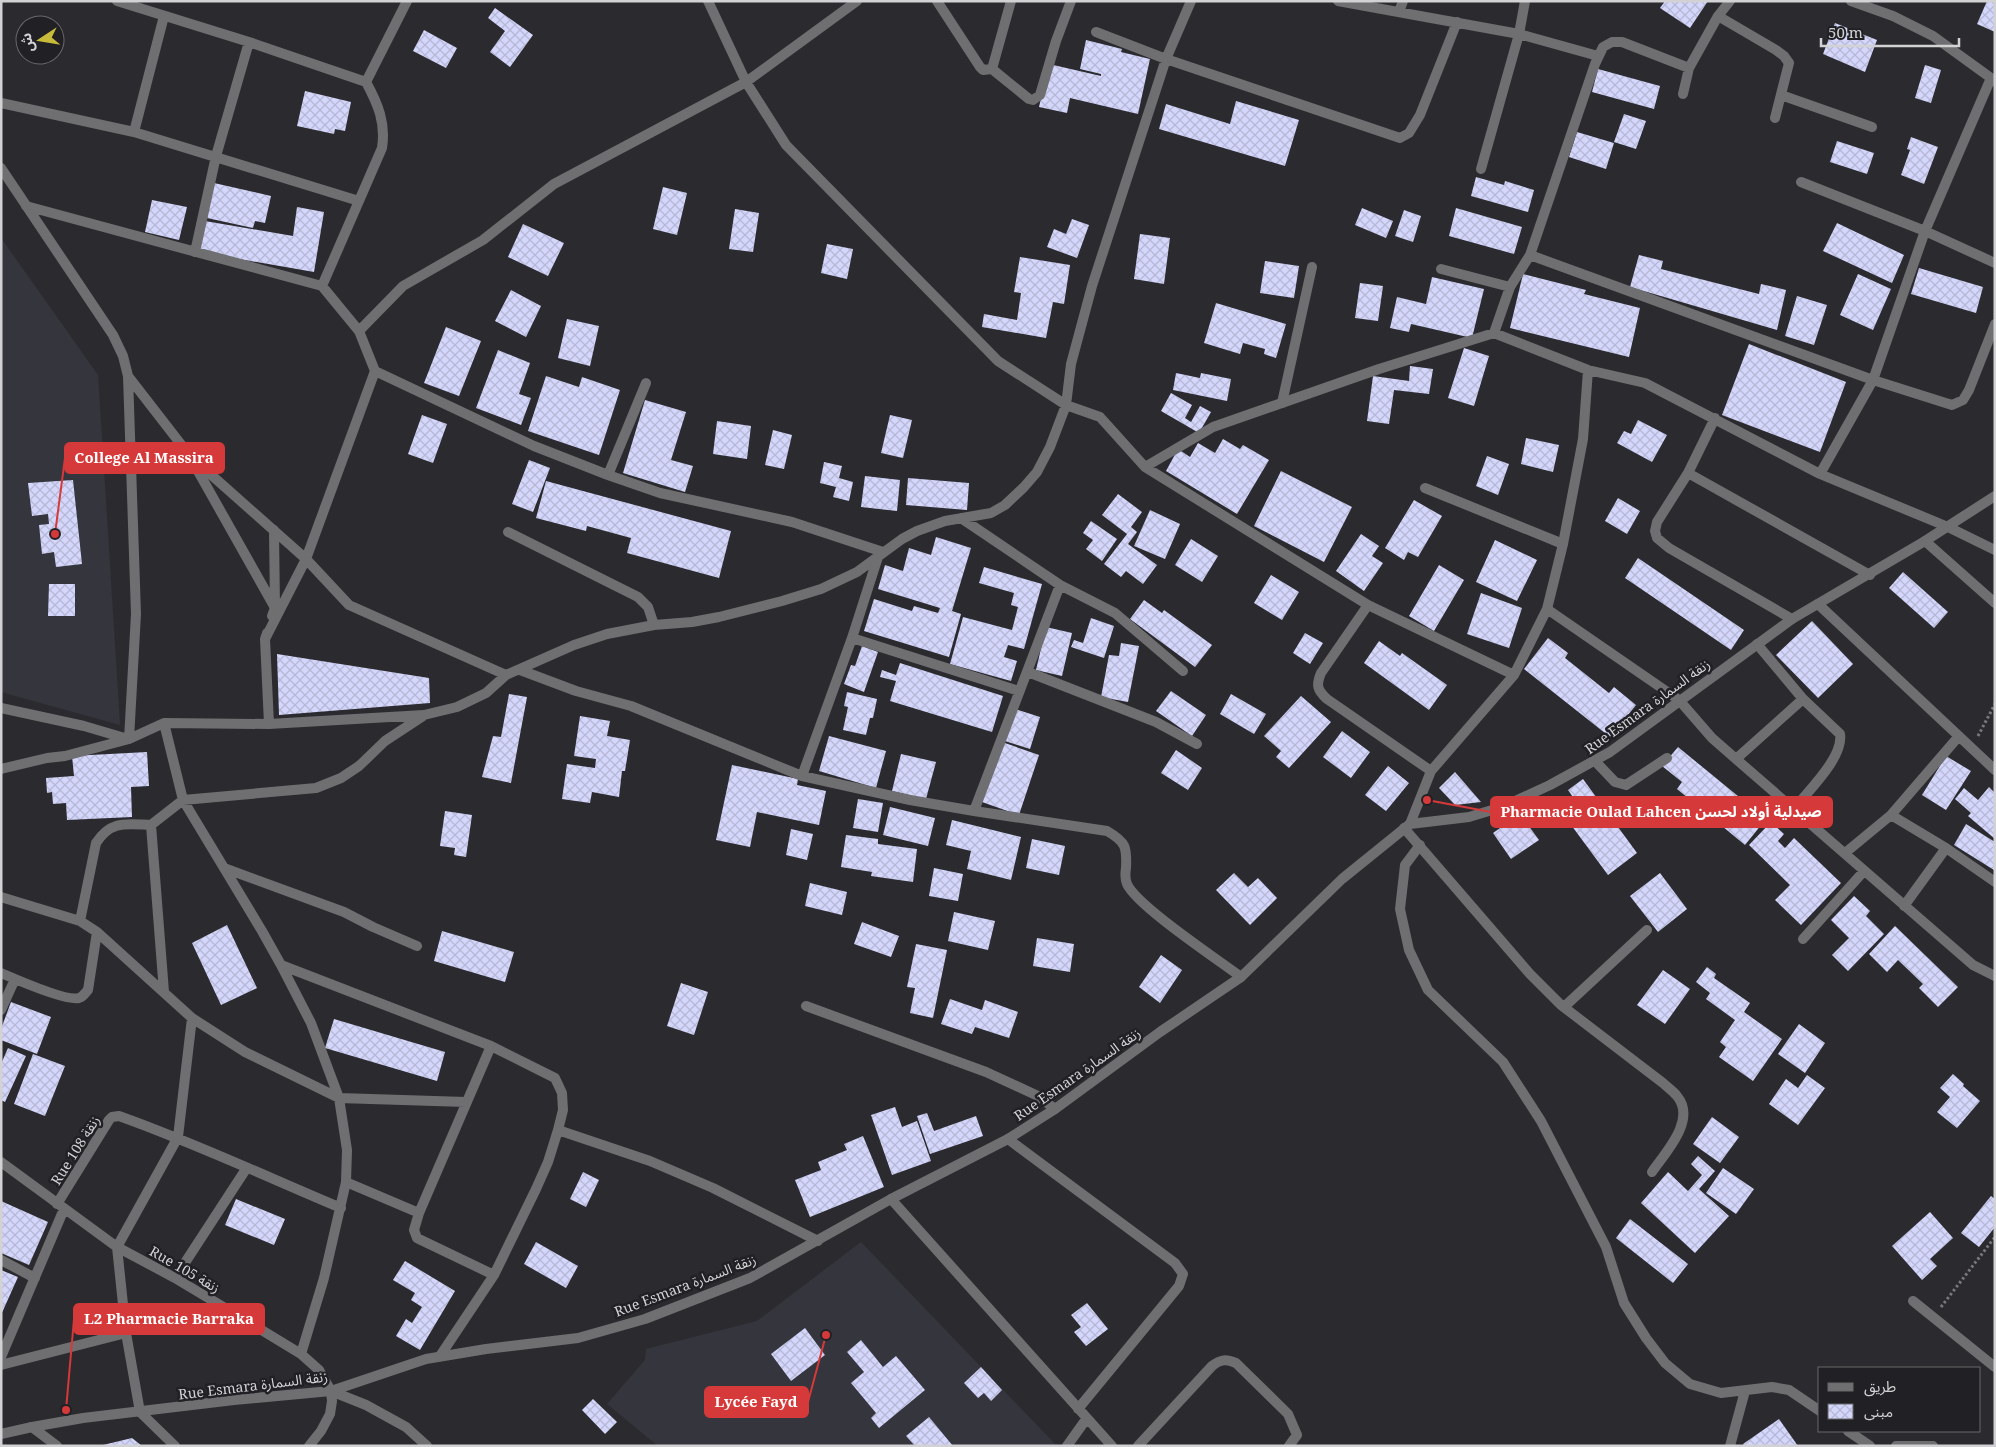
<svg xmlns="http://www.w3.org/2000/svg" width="1996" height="1447" viewBox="0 0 1996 1447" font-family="'Noto Serif','Noto Sans Arabic',serif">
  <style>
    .built { fill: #35353e }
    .building { fill: url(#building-cross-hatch) }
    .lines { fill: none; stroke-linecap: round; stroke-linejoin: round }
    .path { stroke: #79797c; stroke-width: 3; stroke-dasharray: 2.5 2.5; stroke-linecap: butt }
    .service { stroke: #6f6f71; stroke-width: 10 }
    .minor { stroke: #6f6f71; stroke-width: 10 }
    .tertiary { stroke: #6f6f71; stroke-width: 10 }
    .labels { text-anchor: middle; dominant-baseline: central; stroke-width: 5; stroke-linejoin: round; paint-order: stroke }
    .street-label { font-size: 14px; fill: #d2d2d4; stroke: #212125 }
    .leader { fill: none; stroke: #d63939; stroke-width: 2 }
    .callout-dot { fill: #d63939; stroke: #212125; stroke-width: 2 }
    .callout { fill: #d63939; stroke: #d63939; stroke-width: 2 }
    .callout-label { font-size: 15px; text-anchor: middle; font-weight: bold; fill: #fff }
  </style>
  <defs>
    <pattern id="building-cross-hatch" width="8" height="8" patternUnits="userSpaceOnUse" patternTransform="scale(1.25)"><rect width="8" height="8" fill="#d4d6fb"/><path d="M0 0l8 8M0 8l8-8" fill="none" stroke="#b6b8d6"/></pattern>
  </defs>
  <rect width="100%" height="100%" fill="#2b2b2f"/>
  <path class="built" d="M1,238L98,375L120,725L1,692Z
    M861,1242L1057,1446H658L607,1404L645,1360L646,1349L757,1321Z"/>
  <path class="building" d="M1665,1H1708L1690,28L1660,8Z
    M1987,1H1995V32L1977,24Z
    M495,8L533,35L510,67L490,52L505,31L488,18Z
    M1835,23L1877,40L1865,72L1823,54Z
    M424,30L457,48L446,68L413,51Z
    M1086,40L1122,49L1121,52L1150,59L1138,114L1070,98L1067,113L1039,107L1049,64L1101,76V74L1080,69Z
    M1925,65L1941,70L1931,103L1915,98Z
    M1598,69L1660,86L1654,109L1592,92Z
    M305,91L351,102L345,131L335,129L334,134L297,126Z
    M1236,101L1299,120L1285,166L1159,129L1166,104L1230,124Z
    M1624,114L1646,121L1636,149L1614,142Z
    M1577,132L1614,143L1606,169L1569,157Z
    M1911,137L1938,147L1924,184L1901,175L1910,150L1907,149Z
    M1837,141L1874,153L1867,174L1830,162Z
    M1476,177L1504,185L1505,181L1534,190L1528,212L1471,196Z
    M214,183L271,196L265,223L255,221L253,228L207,218Z
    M663,187L687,193L677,235L653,229Z
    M152,200L187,207L179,240L145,232Z
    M297,207L324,212L314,272L199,252L205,221L293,236Z
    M1362,208L1393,221L1386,238L1355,225Z
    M1456,208L1522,227L1514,254L1449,236Z
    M735,209L759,213L753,252L729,249Z
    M1404,210L1421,216L1413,242L1395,236Z
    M1072,219L1089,225L1077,258L1047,247L1054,229L1066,234Z
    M1837,223L1904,255L1892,283L1823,251Z
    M523,224L564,243L548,276L508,257Z
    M1140,234L1170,238L1164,284L1134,279Z
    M827,244L853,249L847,279L821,273Z
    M1639,255L1663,261L1661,269L1759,294L1761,284L1786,290L1777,330L1630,287Z
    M1020,257L1070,265L1064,304L1053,302L1046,338L982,327L984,314L1017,320L1021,293L1014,292Z
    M1265,261L1299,266L1294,298L1260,293Z
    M1919,268L1983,287L1976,313L1911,294Z
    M1523,274L1586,290L1584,294L1640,308L1629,357L1510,328Z
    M1858,274L1891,289L1873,330L1840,315Z
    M1432,277L1484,289L1472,338L1411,324L1409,332L1390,328L1397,297L1426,304Z
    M1360,283L1383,286L1378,321L1355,318Z
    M511,290L541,306L526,337L495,321Z
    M1797,296L1827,305L1814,345L1785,336Z
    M1216,303L1286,324L1276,358L1264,354L1265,349L1243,343L1240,354L1204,343Z
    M567,319L599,326L590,366L558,358Z
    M446,327L481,341L459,396L424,383Z
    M1749,344L1846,382L1820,452L1722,415Z
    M1464,348L1489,356L1474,406L1448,398Z
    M498,350L530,363L519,394L531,398L521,425L476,408Z
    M1410,366L1433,369L1429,394L1394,390L1389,424L1367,421L1373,376L1409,381Z
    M1176,373L1200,378L1201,373L1231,379L1227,401L1173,390Z
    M546,376L579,387L582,377L620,390L599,455L528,431Z
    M1171,393L1192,405L1185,418L1191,422L1200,406L1211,412L1199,433L1161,411Z
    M645,400L686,412L671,460L693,466L685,492L623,473Z
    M422,415L447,424L433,463L408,454Z
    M890,415L912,420L903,458L881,453Z
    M1638,420L1667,435L1652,462L1617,443L1624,431L1631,434Z
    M717,421L751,426L747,459L713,454Z
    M773,430L792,435L784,469L765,465Z
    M1526,438L1559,445L1553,472L1521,464Z
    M1223,439L1240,449L1243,445L1269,460L1237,514L1166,471L1178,449L1190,457L1198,443L1215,453Z
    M1487,456L1509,464L1498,495L1476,486Z
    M529,460L550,468L533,512L512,504Z
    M824,462L842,466L839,478L853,482L849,501L833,497L836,487L820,483Z
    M1281,471L1352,507L1324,562L1254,526Z
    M865,476L900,480L897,511L861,507Z
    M908,478L969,483L967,510L906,505Z
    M73,480L82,564L56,567L54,552L42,554L39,525L49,524L48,514L32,516L28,483Z
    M546,481L731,531L719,578L627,553L631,538L587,526L586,531L536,518Z
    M1118,494L1142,512L1131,527L1137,532L1128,544L1157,565L1143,584L1126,571L1121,577L1104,564L1127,534L1102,515Z
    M1618,498L1640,511L1627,534L1605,521Z
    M1414,500L1442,516L1418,557L1408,552L1404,560L1385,548Z
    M1150,510L1180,524L1165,559L1134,546Z
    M1091,521L1117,539L1102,561L1086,549L1093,540L1083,533Z
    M1361,534L1379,546L1372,556L1383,563L1364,591L1336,571Z
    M936,537L971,548L952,611L961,614L949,657L864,631L874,599L912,611L914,606L938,613L940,608L878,589L885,565L903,571L909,548L931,555Z
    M1191,539L1218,556L1202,582L1175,565Z
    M1495,540L1537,560L1517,601L1476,582Z
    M1638,558L1744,630L1731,650L1625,578Z
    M1439,565L1464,580L1434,631L1409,616Z
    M984,567L1042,584L1024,649L1008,645L1004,657L1017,661L1011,681L950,664L963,617L1012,630L1018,607L1011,605L1014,593L979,583Z
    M1903,572L1948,612L1934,628L1889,588Z
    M1271,575L1299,592L1282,620L1254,603Z
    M49,584H75V616H48Z
    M1481,593L1522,608L1509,648L1467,634Z
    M1144,600L1162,613L1164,610L1212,645L1195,667L1130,619Z
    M1091,618L1114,626L1104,658L1071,647L1074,640L1083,643Z
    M1812,621L1853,664L1818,698L1776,655Z
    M1046,627L1072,633L1062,676L1036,670Z
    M1305,633L1323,643L1310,664L1293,653Z
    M1548,638L1568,653L1565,658L1609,693L1614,687L1636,705L1610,737L1524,669Z
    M1379,641L1400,656L1402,653L1447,685L1429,710L1364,663Z
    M1121,643L1139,646L1128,702L1101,697L1109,655L1119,656Z
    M862,646L878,652L864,692L844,684L851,665L855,666Z
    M277,654L429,678L430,703L279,715Z
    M900,663L1003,696L992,732L890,701L896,681L880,677L882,670L896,675Z
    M1171,691L1206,715L1192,736L1156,711Z
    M847,692L877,699L873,718H870L866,735L843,730L848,707L844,706Z
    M509,694L527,697L511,783L482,777L493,736L501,737Z
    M1231,694L1266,714L1254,734L1220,714Z
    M1301,696L1331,722L1289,768L1276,757L1281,751L1264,736Z
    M1015,709L1040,717L1030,749L1005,741Z
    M580,716L610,721L607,736L630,740L625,771H622L619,797L592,792L590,803L562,799L567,764L595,768L596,759L574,756Z
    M1342,731L1370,752L1351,778L1323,757Z
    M829,736L886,751L876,788L819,771Z
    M1002,742L1039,755L1019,815L982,802Z
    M1678,747L1766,819L1745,845L1677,789L1682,782L1662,766Z
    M1176,750L1202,768L1188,790L1161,773Z
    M147,752L149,786L131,787L132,817L67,820L66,803L53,804L52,792L47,793L46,778L74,776L72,756Z
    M901,754L936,762L926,799L892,791Z
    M1946,756L1971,771L1946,810L1922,795Z
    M732,765L798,779L797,785L826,791L819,825L757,812L750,847L716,840Z
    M1388,766L1409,783L1386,811L1365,795Z
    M1455,772L1481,802L1455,805L1439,788Z
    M1583,779L1637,853L1608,875L1563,814L1577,803L1568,790Z
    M1989,787L1995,793V839L1968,816L1971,813L1955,799L1964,788L1978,800Z
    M858,799L883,803L878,832L853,828Z
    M890,807L935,818L928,846L883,835Z
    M445,811L472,815L466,857L454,855L455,848L440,846Z
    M1520,814L1539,840L1511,859L1493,833Z
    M952,820L1021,837L1011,880L967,869L971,851L946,845Z
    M1771,822L1784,834L1778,841L1785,848L1794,838L1841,883L1801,925L1775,900L1790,885L1749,845Z
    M1966,824L1995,842L1994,870L1954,845Z
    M791,829L813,834L807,860L786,855Z
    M846,835L878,839V844L917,849L913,882L871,876L872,872L841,867Z
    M1032,839L1065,846L1059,875L1026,868Z
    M934,868L963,874L958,901L929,896Z
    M1234,873L1248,887L1258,878L1277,898L1250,925L1216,890Z
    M1660,873L1687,909L1658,932L1630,896Z
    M810,883L847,892L842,915L805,906Z
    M1854,896L1870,911L1866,916L1884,934L1848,971L1832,955L1849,938L1831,920Z
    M954,912L995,921L988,950L948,941Z
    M862,922L899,936L891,957L854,944Z
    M227,925L257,988L221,1005L192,943Z
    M1895,926L1958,987L1938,1007L1919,988L1923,984L1898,960L1887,972L1869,954Z
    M442,931L514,952L505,982L434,961Z
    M1037,938L1074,944L1070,972L1033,966Z
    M916,944L947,950L933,1018L910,1013L915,988L907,987Z
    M1161,955L1182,970L1160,1003L1139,987Z
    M1707,967L1716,974L1714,978L1750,1003L1744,1012L1782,1039L1753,1081L1719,1057L1726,1047L1720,1042L1735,1020L1706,999L1710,993L1696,982Z
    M1663,970L1690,989L1665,1024L1637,1005Z
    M681,983L708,992L694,1035L667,1026Z
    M950,999L982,1010L985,1000L1018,1012L1009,1038L975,1027L972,1034L941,1024Z
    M11,1002L51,1017L37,1054L1,1040V1029Z
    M334,1019L445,1052L437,1081L325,1048Z
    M1799,1024L1825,1043L1805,1073L1778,1054Z
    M8,1048L26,1056L5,1102L1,1100V1064Z
    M33,1054L65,1066L45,1116L14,1104Z
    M1953,1074L1964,1084L1963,1086L1980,1101L1957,1128L1937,1112L1950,1097L1940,1088Z
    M1807,1075L1825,1088L1798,1125L1769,1104L1786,1079L1798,1088Z
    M895,1107L902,1127L917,1121L931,1161L892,1175L871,1115Z
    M927,1113L934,1131L976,1116L983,1136L930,1154L917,1116Z
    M1712,1117L1739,1137L1720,1163L1693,1144Z
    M863,1136L884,1187L810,1217L795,1180L821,1170L818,1162L847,1150L844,1144Z
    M1698,1156L1715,1171L1699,1189L1729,1216L1695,1253L1641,1203L1668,1172L1688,1191L1702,1175L1691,1164Z
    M1723,1168L1754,1189L1736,1214L1706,1193Z
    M583,1172L599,1180L586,1207L570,1199Z
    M1991,1196L1995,1199V1227L1979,1247L1961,1233Z
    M236,1199L285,1219L274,1245L225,1225Z
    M1,1201L48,1222L29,1265L1,1253Z
    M1930,1212L1953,1238L1930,1259L1937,1266L1922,1280L1892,1246Z
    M1630,1219L1688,1264L1673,1283L1616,1238Z
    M536,1242L578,1266L566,1288L524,1264Z
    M405,1261L455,1291L420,1350L396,1336L406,1319L412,1323L422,1307L411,1300L415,1293L393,1280Z
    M1,1270L18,1277L1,1315Z
    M1087,1303L1108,1329L1086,1346L1074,1332L1081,1327L1071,1315Z
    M805,1328L825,1355L791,1381L771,1354Z
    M861,1340L883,1367L896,1356L925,1390L879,1428L871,1418L876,1413L851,1383L864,1372L847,1352Z
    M981,1367L1002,1390L991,1401L984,1393L978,1398L964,1383Z
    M593,1399L617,1422L605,1434L582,1410Z
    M929,1417L953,1446H915L906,1436Z
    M1779,1419L1798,1446H1744L1743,1444Z
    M132,1438L142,1446H103V1445Z"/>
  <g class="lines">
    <path class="path" d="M1978,736L1995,704
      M1941,1307L1995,1237"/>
    <path class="service" d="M1282,403L1312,267
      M1420,845L1405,865L1400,909L1409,950L1428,990L1503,1062L1541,1121L1606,1247L1624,1303L1646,1338L1665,1363L1690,1384L1721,1393L1772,1387L1789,1390L1820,1411
      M806,1006L986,1072L1038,1096L1055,1109
      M1,1365L126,1333
      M1848,1431L1870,1446
      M1730,1446L1745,1391
      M1896,1446H1933"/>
    <path class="minor" d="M117,1L249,42L366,82C378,104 386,123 382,148L322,286
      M708,1L746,82L786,145L998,361L1066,405L1100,417L1145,467L1368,605L1514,675
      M937,1L980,67L983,70L992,69L1029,99L1033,100L1040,95L1056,41L1071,1
      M1338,1L1519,34L1598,56
      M1851,1L1893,16L1933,36L1995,81
      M1399,12L1403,1
      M1718,16L1776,50L1784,56L1789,63L1775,118
      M1096,32L1166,59L1400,138L1409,133L1420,115L1457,22
      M992,69L1011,1
      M366,82L407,1
      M1683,94L1689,68
      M1781,95L1872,127
      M1,103L134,132L359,201
      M134,132L164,16
      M1,168L113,335L123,356L128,376L136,614L129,739
      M1481,169L1519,34L1525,1
      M1801,182L1925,231L1995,263
      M26,206L322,286L359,331L375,371L534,446L608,475L660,493L792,522L883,552
      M195,252L216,156L249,42
      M1530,255L1873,380L1952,405L1963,400L1969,390L1995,324
      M1441,269L1510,287
      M359,331L403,286L483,240L554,184L746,82L857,1
      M1494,333L1510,287L1530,255L1595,64L1603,47L1612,42H1622L1689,68L1718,16L1730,1
      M128,376L190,456L306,559L349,605L506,675
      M1715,418L1688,473L1657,522L1655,531L1657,538L1669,548L1792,619
      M194,464L274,606
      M1145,467L1213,427L1379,369L1494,333L1588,370L1645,383L1820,474L1948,527L1995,550
      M1688,473L1870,575
      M1820,474L1873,380L1925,231L1991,78
      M608,475L646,383
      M1425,488L1563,544
      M961,518L1060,585L1115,613L1183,671
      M508,532L638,597L648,607L654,625
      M1925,541L1995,603
      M1818,604L1995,770
      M1368,605L1321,673C1316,685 1317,690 1327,699L1431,771
      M1547,609L1679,700L1712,738L1736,759L1973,965L1995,976
      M272,616L275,608L274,530
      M267,633L265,639L269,724
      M852,638L1019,691
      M265,639L306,559L375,371
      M1757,644L1803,699L1840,734C1844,757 1808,791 1794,809
      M520,670L576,691L631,706L802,776L910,800L974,811L1107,831C1126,842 1127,847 1126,868C1125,874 1125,879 1127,884C1137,906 1217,959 1241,977
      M1028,672L1156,722L1197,744
      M1,708L84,726L128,739
      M164,723L183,800L262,931L281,965L311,1023L339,1098L347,1150L346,1182L324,1278L301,1354
      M1736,759L1803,699
      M1595,761L1615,782L1626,785L1667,758
      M1,769L47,758L65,756L129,739L164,723L269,724L424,715L457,707L486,693L506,675L574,645L607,634L654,625L692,622L719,617L782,601L821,589L857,572L902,539L917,531L945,521L991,513L1005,505L1024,487L1037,472L1050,447L1066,405L1071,364L1092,286L1166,59L1191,1
      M802,776L852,638L878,557
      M974,811L1060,585
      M1891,815L1946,848L1995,882
      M1410,824L1431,771L1514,675L1547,609L1563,544L1583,439L1588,370
      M151,825L164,992
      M1404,828L1530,974L1561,1005L1663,1083C1667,1087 1673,1091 1677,1096C1697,1120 1665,1153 1652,1172
      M1845,853L1891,815L1959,736
      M224,868L344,912L373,927L417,946
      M1,897L80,921L97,932L192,1018L245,1052L339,1098L466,1102
      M1904,906L1946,848
      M80,921L96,843C111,820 126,824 151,825L183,800L316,788L341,778L359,766L385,741L423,716
      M1803,939L1864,871
      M281,965L491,1046L555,1078L562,1093L563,1110L558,1130L548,1162L536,1189L494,1275L440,1356
      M1,973C15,979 67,1002 79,998C83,997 85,993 88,990L97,932
      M1564,1007L1647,930
      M1,1010L15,979
      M491,1046L419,1213L414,1230L417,1238L421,1240L494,1275
      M558,1130L650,1161L713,1188L818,1241
      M1008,1139L1175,1263L1183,1274L1179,1286L1078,1409
      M1,1162L117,1247L175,1278L255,1326L301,1354L319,1370L331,1391L332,1401L330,1414L321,1431L309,1446
      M346,1182L419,1213
      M891,1199L1112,1446
      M57,1204L109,1120L112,1117L119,1116C195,1143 267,1177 341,1208
      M1,1260L35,1278
      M175,1278L246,1169
      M1913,1301L1995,1367
      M1,1357L64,1209
      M331,1391L366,1405L406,1427L427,1446
      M32,1427L57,1446
      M175,1446L140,1412L126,1333L117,1247L178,1137L192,1018
      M1067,1446L1087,1418
      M1138,1446L1212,1366C1221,1359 1226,1359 1236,1363L1288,1414L1297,1435L1289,1446"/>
    <path class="tertiary" d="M1,1434L32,1427L83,1418L234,1400L331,1391L426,1359L486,1349L578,1338L645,1319L750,1278L891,1199L1008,1139L1055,1109L1160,1032L1241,977L1342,879L1410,824L1469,817L1502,807L1550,785L1610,752L1792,619L1925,541L1995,496"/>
  </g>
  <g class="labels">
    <g class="street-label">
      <text transform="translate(1647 706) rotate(-36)">Rue Esmara زنقة السمارة</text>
      <text transform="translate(1077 1074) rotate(-35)">Rue Esmara زنقة السمارة</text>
      <text transform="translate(75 1150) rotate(-58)">Rue 108 زنقة</text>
      <text transform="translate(185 1269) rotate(30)">Rue 105 زنقة</text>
      <text transform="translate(685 1285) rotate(-21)">Rue Esmara زنقة السمارة</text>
      <text transform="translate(253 1385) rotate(-7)">Rue Esmara زنقة السمارة</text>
    </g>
  </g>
  <path class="leader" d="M55 534L65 458M1427 800L1491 812M66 1410L74 1319M826 1335L808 1402"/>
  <g class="callout-dot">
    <circle cx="55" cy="534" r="5"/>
    <circle cx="1427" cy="800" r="5"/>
    <circle cx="66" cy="1410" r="5"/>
    <circle cx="826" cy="1335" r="5"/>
  </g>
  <g class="callout">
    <rect x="65" y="443" width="159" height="30" rx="5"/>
    <rect x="1491" y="797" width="341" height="30" rx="5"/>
    <rect x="74" y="1304" width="190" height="30" rx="5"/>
    <rect x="705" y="1387" width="103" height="30" rx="5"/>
  </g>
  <g class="callout-label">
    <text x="144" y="463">College Al Massira</text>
    <text x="1661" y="817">Pharmacie Oulad Lahcen صيدلية أولاد لحسن</text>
    <text x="169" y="1324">L2 Pharmacie Barraka</text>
    <text x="756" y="1407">Lycée Fayd</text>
  </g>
  <rect width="1996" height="1447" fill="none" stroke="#d2d2d4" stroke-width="5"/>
  <rect x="1818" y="1367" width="162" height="65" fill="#212125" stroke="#68686b"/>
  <rect x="1828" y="1383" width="25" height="8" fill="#6f6f71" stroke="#68686b"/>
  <text x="1864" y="1392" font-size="15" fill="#d2d2d4">طريق</text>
  <rect x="1828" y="1404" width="25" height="15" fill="url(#building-cross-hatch)" stroke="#68686b"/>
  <text x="1864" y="1417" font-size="15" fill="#d2d2d4">مبنى</text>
  <g transform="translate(40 40) rotate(258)"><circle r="24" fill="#212125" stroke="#68686b"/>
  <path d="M0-4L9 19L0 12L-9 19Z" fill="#c8bb3b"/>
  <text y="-8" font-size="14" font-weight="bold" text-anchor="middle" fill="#d2d2d4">ش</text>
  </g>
  <path d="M1821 38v8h138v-8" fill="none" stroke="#d2d2d4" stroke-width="2.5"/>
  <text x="1828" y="38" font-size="15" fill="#d2d2d4" stroke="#212125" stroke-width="4" paint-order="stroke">50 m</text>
</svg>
